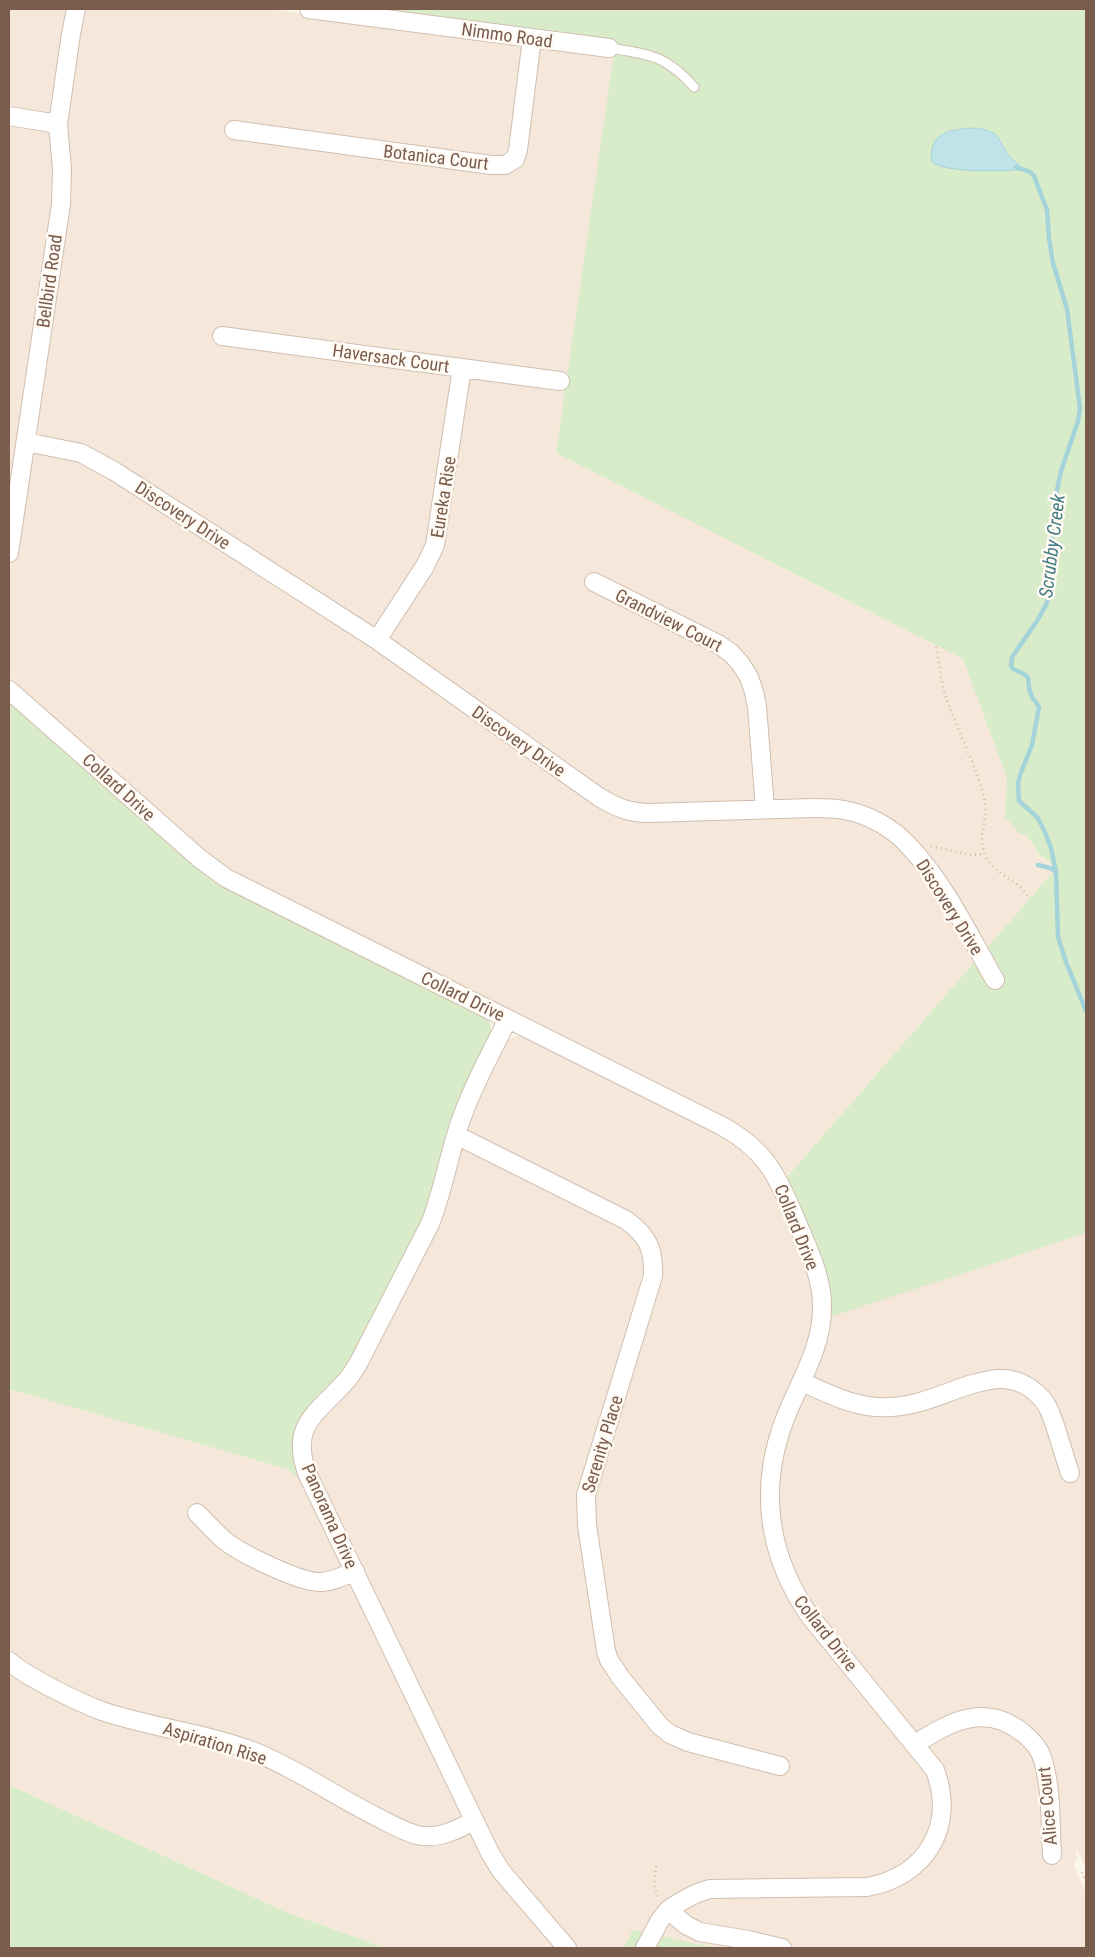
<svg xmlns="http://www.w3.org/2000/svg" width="1095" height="1957" viewBox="0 0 1095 1957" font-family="'Roboto Condensed',sans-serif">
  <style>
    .residential { fill: #f5e8da }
    .green { fill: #d8ecc9; fill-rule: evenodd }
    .water { fill: #bfe3e8; stroke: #a5d3da }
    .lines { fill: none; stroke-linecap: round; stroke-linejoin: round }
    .stream { stroke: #a5d3da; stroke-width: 4.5 }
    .service-casing { stroke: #d1beb0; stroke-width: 11 }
    .minor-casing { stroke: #d1beb0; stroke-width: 20 }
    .path { stroke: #d9b8a5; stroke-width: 2.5; stroke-dasharray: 1 4; stroke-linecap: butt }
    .service { stroke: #fff; stroke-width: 9 }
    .minor { stroke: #fff; stroke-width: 18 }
    .labels { text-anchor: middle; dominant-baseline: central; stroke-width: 5; stroke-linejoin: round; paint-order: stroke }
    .street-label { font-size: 18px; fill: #7a5c4d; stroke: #fffaf3 }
    .water-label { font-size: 19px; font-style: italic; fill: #437c86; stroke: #fffaf3 }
  </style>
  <rect width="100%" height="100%" fill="#fdf6ec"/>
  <path class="residential" d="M9,9H70L52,203L69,206L70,182L66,134V109L84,9H268L615,54L556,453L963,659L1007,778L1005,817L1027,835L1039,854L1051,863L1052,873L787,1177L773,1156L756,1138L724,1117L222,865L9,678Z
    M520,1036L526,1037L728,1139L752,1158L765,1175L776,1195L804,1263L812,1293L813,1322L1086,1233V1869L1076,1847L1077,1858L1074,1865L1086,1894V1948H385L286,1912L9,1785V1389L287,1469L306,1484L316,1471L310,1446L314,1428L326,1412L355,1384L368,1365L443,1213L470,1119L481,1091L505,1043L513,1037Z"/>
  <path class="green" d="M357,9H1086V1233L830,1317L825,1270L787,1177L1052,873L1051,863L1039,854L1027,835L1019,833L1005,817L1007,778L963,659L556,453L614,54L559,33L491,24L481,27ZM976,128L1001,140L1008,154L1019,170H977L936,165C934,160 932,154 932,149C934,129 961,129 976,128Z
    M9,702L212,880L480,1014L490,1022L492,1033L429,1207L353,1358L340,1377L311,1404L300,1419L297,1428L306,1484L287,1469L9,1389Z
    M9,1785L286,1912L385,1948H9Z
    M633,1930L716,1948H623Z"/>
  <path class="water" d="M976,128C1000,132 996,136 1008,154C1010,158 1016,162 1019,165V170C1001,171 946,173 932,162C927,131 953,129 976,128Z"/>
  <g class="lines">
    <path class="stream" d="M1016,167L1030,172L1034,176L1047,210L1049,238L1053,263L1067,309L1080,408L1078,421L1061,471L1054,505L1050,580L1047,603L1037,621L1012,657L1011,666L1013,669C1038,679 1023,679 1032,697C1034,700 1037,703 1039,707L1032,745L1020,775L1018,784L1019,801L1037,817L1044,830L1051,848L1056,872L1058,937L1066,962L1086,1011
      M1038,865L1050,868L1056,872"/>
    <defs>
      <path id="service" d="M609,48C648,54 666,55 694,87"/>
      <path id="minor" d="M309,9L609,48
        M9,116L58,124
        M234,130L491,165H505L515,159L518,150L532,38
        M222,336L560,381
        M26,442L81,453L114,471L377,640L599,797C617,808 630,813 650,813C692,812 734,810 776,809C798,809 822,806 844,810C868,814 893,828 909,846C945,884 969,935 995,980
        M9,553L61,204L62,169L58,124L71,34L76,9
        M594,582L718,644L731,653L740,663L749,677L754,692L757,706L765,809
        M377,640L425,566L435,545L462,368
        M9,690L199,858L226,878L722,1126C764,1149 776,1173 794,1215C805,1243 822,1274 822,1305C823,1343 803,1376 789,1409C758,1480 765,1551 809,1615L935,1770C956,1827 926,1876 867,1887L710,1889C694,1893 682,1900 668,1910
        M508,1019C492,1051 474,1083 462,1117C449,1152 444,1189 430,1224L359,1362C355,1369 351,1376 346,1381C317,1414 290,1424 307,1473L490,1853L501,1871L567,1948
        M456,1135L626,1220C648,1236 654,1249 653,1276L586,1495L587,1525L606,1651L609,1660L621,1678L660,1726L670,1734L688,1742L780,1766
        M802,1382C831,1395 860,1410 892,1407C930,1405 964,1381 999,1379C1020,1378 1042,1392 1050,1412C1058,1432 1063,1453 1070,1473
        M197,1513C206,1522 215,1532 224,1540C240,1553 302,1584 322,1582C334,1581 344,1576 355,1571
        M9,1661C21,1672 35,1679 50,1687C67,1696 83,1704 102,1711C152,1728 206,1733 255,1752C297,1769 335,1796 375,1816C389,1823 402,1831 417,1835C438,1840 456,1830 474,1821
        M915,1744C950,1722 985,1702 1023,1733C1032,1740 1040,1750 1043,1760C1052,1791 1050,1824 1052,1855
        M645,1948L660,1920L668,1910L686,1925L700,1932L748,1940L782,1948"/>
    </defs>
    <use href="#service" class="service-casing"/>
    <use href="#minor" class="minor-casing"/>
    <path class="path" d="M936,647C940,666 941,686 948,703C959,735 980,772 985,804C988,823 976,837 986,857C995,876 1019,879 1029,898
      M931,846L971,855L985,854
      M656,1866L654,1884L658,1897
      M1082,1872L1086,1883"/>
    <use href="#service" class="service"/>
    <use href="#minor" class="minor"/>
  </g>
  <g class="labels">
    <g class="street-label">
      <text transform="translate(507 35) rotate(8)">Nimmo Road</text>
      <text transform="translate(436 157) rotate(7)">Botanica Court</text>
      <text transform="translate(49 281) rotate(-82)">Bellbird Road</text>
      <text transform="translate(391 358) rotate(8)">Haversack Court</text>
      <text transform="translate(443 497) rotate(-81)">Eureka Rise</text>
      <text transform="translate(183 515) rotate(33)">Discovery Drive</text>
      <text transform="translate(669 620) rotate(27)">Grandview Court</text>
      <text transform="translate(519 741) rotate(35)">Discovery Drive</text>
      <text transform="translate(119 787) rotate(42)">Collard Drive</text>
      <text transform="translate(950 907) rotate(58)">Discovery Drive</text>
      <text transform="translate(463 996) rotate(26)">Collard Drive</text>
      <text transform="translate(797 1227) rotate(68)">Collard Drive</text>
      <text transform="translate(602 1444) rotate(-73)">Serenity Place</text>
      <text transform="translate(330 1516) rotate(66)">Panorama Drive</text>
      <text transform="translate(826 1633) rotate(52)">Collard Drive</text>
      <text transform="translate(215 1743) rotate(17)">Aspiration Rise</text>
      <text transform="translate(1047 1806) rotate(-95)">Alice Court</text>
    </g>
    <g class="water-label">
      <text transform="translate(1052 546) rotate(-83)">Scrubby Creek</text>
    </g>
  </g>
  <rect width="1095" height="1957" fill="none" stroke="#7a5c4d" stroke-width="20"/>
</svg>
